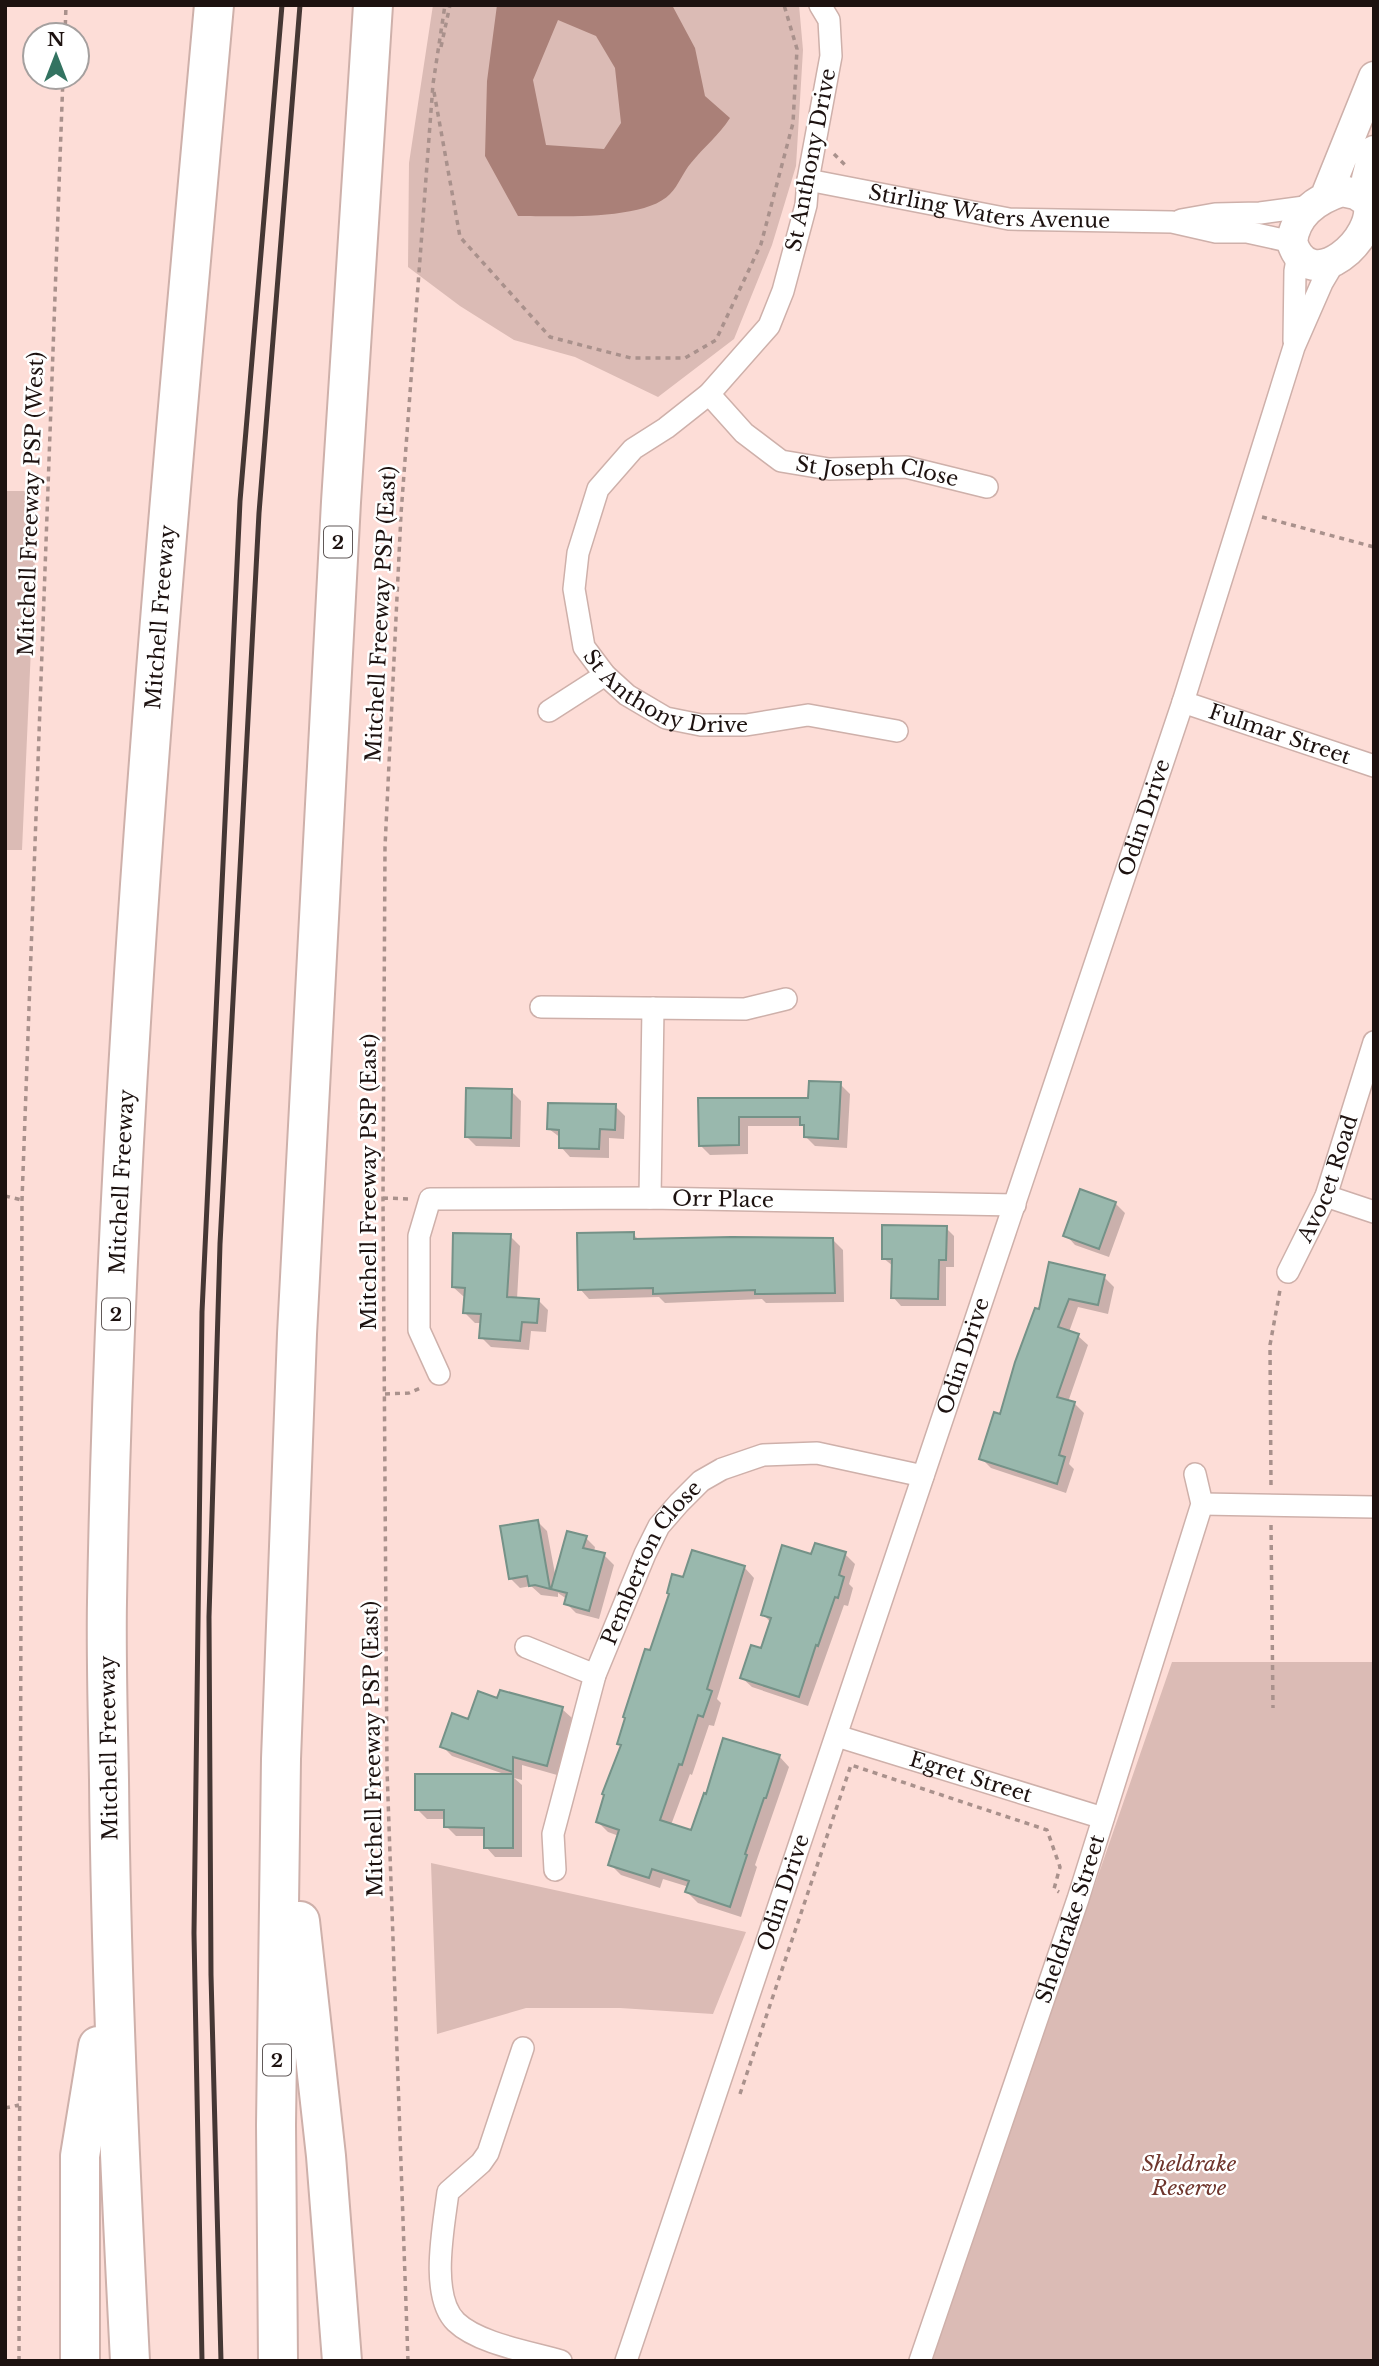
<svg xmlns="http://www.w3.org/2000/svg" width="1379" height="2366" viewBox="0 0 1379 2366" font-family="'Libre Baskerville',serif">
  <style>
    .green { fill: #dbbbb5 }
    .water { fill: #aa8078; fill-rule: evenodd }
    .shadow { fill: #0003 }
    .building { fill: #99b8ad; stroke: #759288; stroke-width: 2 }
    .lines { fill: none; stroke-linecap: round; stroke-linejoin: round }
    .minor-casing { stroke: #ceb0aa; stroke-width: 24 }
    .secondary-casing { stroke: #ceb0aa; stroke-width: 33 }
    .motorway-casing { stroke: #ceb0aa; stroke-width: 42 }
    .path { stroke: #a9918c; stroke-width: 3.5; stroke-dasharray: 5 5; stroke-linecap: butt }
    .minor { stroke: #fff; stroke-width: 21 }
    .secondary { stroke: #fff; stroke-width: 30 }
    .motorway { stroke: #fff; stroke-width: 38 }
    .rail { stroke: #453734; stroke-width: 5 }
    .labels { text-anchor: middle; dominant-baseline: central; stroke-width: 5; stroke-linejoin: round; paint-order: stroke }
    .shield { fill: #fff; stroke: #615958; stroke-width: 2 }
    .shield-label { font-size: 19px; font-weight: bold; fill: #1d1210 }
    .street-label { font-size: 21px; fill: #1d1210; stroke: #fff }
    .park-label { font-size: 21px; font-style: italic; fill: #6e352c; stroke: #fff }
  </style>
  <rect width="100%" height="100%" fill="#fdddd7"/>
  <path class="green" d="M433,5H799L803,50L796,166L772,245L734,339L658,397L575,357L514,340L460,306L408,267L409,163Z
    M5,491H38L22,850H5Z
    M1172,1662H1374V2361H930Z
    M431,1863L746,1932L713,2014L620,2008H526L437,2034Z"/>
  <path class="water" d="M497,5H672L695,48L705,96L730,118C719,135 704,147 691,163C683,172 679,185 670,194C645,221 555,216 518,216L485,156L487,81ZM558,20L596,36L615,68L621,123L604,149L546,145L533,80Z"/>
  <path class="shadow" d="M840,1084L850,1094L847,1148L815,1146L806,1137L804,1126H748V1154L710,1155L700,1145V1100H810Z
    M511,1091L521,1101L520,1147L476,1146L466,1136Z
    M615,1106L625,1116L624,1139L609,1138V1158L570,1157L561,1147V1138L549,1129Z
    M1115,1203L1125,1213L1109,1257L1075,1245L1066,1235Z
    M946,1228L954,1236V1267H946V1306H901L893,1297V1266L883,1258Z
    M633,1234L640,1241L833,1240L843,1250L844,1302L766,1303L762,1299L665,1303L659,1297L589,1299L580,1289Z
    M510,1236L520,1246L517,1299L538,1300L548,1310L546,1332L531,1331L529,1350L491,1347L481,1337L482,1323H475L465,1313L466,1297L463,1296L453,1287Z
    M1104,1277L1114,1287L1108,1314L1078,1307L1069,1332L1078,1336L1088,1345L1068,1402L1074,1403L1084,1413L1069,1464L1074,1469L1066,1493L991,1468L981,1458L1002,1417L1040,1311Z
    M538,1522L547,1531L556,1579L586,1538L595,1547L594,1552L604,1555L614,1565L599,1619L576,1613L566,1603L567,1599L558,1593V1597L541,1595L531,1586L520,1588L510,1578Z
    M845,1554L855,1564L849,1584L853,1588L848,1606L844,1605L808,1706L752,1687L742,1678L762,1651L771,1623L763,1614L813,1556Z
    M744,1567L754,1578L717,1699L721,1703L714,1726L709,1725L692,1775L690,1774L671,1825L693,1832L779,1756L789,1767L755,1865L757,1867L741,1917L698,1903L687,1892L689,1887L663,1879L660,1888L621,1875L610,1864L619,1836L608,1832L598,1822L622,1747L619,1744L651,1652L685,1580Z
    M498,1700L562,1709L572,1718L557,1775L522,1765V1780L514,1778L522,1785V1857H495L486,1847V1836H456L446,1826V1819H427L417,1809L507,1775L452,1756L442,1746L469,1721Z"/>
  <path class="building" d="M809,1081L841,1082L838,1139L804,1137V1125H800V1117H739V1145L699,1146L698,1098H808Z
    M466,1088L512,1089L511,1138L465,1137Z
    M548,1103L616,1104L615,1130L600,1129L599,1149L559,1148V1130L547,1129Z
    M1080,1189L1116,1202L1099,1249L1063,1236Z
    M882,1225L947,1226L946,1260H939L938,1299L891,1298L892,1259H882Z
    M634,1232V1239L731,1237L833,1238L835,1293L755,1294V1290L653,1294V1288L578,1290L577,1233Z
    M453,1233L511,1234L507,1297L539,1299L537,1323L522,1322L520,1341L479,1338L481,1314L463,1313L465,1288L452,1287Z
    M1049,1262L1105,1275L1098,1305L1069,1299L1058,1327L1079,1334L1057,1397L1075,1402L1059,1455L1065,1457L1057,1484L979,1459L994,1412L1000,1414L1015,1362L1035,1308L1039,1309Z
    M538,1520L550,1589L535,1585L529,1586L527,1576L509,1579L500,1526Z
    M567,1531L587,1536L583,1548L605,1553L589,1611L564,1604L567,1593L551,1589Z
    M815,1543L846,1552L839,1575L844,1577L838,1598L835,1597L818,1646L816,1645L799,1697L740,1678L751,1645L761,1648L771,1618L761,1615L782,1545L811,1554Z
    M692,1550L745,1566L707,1689L712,1691L703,1717L698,1715L682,1765L679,1764L660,1820L691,1830L704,1793L706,1794L723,1738L780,1755L766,1798H764L745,1854L747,1855L730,1907L685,1892L689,1881L652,1869L649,1878L608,1865L619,1830L596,1822L604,1795L602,1794L621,1745L617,1744L625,1718L623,1717L645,1649L650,1650L669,1594L667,1593L672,1574L683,1577Z
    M500,1690L563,1707L547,1766L513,1757V1772L440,1747L452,1713L468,1719L478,1691L497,1698Z
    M415,1774H513V1848H484V1828L444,1827V1810H415Z"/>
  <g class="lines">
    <defs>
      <g id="minor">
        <path id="s1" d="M820,5L829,20L831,56L808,180L806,205L783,291L769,326L709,394L666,428L633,449L598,489L578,553L574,589L584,647L605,675L627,695L666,718L701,725H746L808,715L897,731"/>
        <path id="s2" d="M808,180L1009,219L1172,222L1216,232H1247L1292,242"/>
        <path d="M1181,220L1215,214L1260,213L1312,206"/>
        <path d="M1294,341L1295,271L1298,254"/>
        <path id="s3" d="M709,394L744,433L781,461L829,469L906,467L987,487"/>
        <path id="s4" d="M1183,702L1374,766"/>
        <path d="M549,711L605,675"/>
        <path d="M541,1007L745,1009L786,999"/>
        <path d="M1326,1196L1374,1212"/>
        <path d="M650,1198L653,1008"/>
        <path id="s5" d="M1288,1272L1326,1196L1374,1042"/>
        <path id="s6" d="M439,1374L419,1330V1236L430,1199L650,1198L1015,1205"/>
        <path d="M1202,1504L1374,1507"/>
        <path d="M526,1647L595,1675"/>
        <path id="s7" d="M837,1736L1103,1818"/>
        <path id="s8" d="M555,1870L553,1834L595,1675L645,1554L659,1526L679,1503L701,1481L722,1469L763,1455L817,1453L923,1476"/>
        <path d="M523,2048L488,2153L481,2163L448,2192C444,2225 429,2296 456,2322C479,2344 531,2352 561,2361"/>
        <path id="s9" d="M626,2361L1183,702L1294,347L1322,283L1335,261"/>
        <path id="s10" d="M920,2361L1078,1899L1202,1504L1195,1474"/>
      </g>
      <path id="secondary" d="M1342,191L1356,194L1368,202C1379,237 1310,299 1292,242C1295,214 1317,199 1342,191Z
        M1326,196L1374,77
        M1368,202L1367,179L1374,151"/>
      <g id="motorway">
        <path d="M300,1921L326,2156L342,2361"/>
        <path d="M80,2361V2156L98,2046"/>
        <path id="s11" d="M130,2361C120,2167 111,1974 109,1780C108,1721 106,1661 107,1602C116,1069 166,536 214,5"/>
        <path d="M278,2361L276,2125L281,1759L297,1334L341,502L373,5"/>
      </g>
    </defs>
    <use href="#minor" class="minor-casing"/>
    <use href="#secondary" class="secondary-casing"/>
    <use href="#motorway" class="motorway-casing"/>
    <path class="path" d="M65,35L66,5
      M441,47L450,5
      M434,92L460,237L550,337L631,358H685L716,340L761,244L793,123L797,49L784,5
      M834,154L846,166
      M1262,517L1374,547
      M5,1196L22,1200
      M383,1198L410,1199
      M385,1394L409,1393L423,1387
      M1271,1485L1270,1345L1280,1290
      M1271,1525L1273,1708
      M740,2094L851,1765L1047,1830L1060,1867L1054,1889L1059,1892
      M5,2108L19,2105
      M19,2361L22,1200L63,77
      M408,2361L387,1770L383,1198L385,847L401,514L433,84L445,5"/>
    <use href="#minor" class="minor"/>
    <use href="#secondary" class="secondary"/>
    <use href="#motorway" class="motorway"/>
    <path class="rail" d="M202,2361L194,1933L202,1312L240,501L282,5
      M221,2361L211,1975L209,1617L220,1244L259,513L300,5"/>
  </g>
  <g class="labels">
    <g class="shield">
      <rect x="324" y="526.5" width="28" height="31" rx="5"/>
      <rect x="102" y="1298.5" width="28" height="31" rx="5"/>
      <rect x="263" y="2044.5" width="28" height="31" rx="5"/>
    </g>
    <g class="shield-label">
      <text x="338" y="542">2</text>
      <text x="116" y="1314">2</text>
      <text x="277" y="2060">2</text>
    </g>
    <g class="street-label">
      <text transform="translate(811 160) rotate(-79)">St Anthony Drive</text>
      <text stroke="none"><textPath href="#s2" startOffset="184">Stirling Waters Avenue</textPath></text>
      <text stroke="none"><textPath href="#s3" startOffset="196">St Joseph Close</textPath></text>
      <text transform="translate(31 504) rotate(-88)">Mitchell Freeway PSP (West)</text>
      <text transform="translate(381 614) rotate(-87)">Mitchell Freeway PSP (East)</text>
      <text stroke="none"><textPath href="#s11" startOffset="1746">Mitchell Freeway</textPath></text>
      <text stroke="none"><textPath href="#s1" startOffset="831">St Anthony Drive</textPath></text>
      <text stroke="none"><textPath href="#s4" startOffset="102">Fulmar Street</textPath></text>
      <text stroke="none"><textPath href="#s9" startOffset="1628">Odin Drive</textPath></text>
      <text stroke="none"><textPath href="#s5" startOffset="102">Avocet Road</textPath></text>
      <text stroke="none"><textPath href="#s11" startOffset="1180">Mitchell Freeway</textPath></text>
      <text transform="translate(369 1182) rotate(-90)">Mitchell Freeway PSP (East)</text>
      <text stroke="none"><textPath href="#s6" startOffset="474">Orr Place</textPath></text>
      <text stroke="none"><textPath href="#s9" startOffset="1060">Odin Drive</textPath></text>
      <text stroke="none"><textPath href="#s8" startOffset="327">Pemberton Close</textPath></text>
      <text transform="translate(109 1748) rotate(-91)">Mitchell Freeway</text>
      <text transform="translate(373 1749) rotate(-91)">Mitchell Freeway PSP (East)</text>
      <text stroke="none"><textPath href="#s7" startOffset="140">Egret Street</textPath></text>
      <text stroke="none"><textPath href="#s9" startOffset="494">Odin Drive</textPath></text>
      <text stroke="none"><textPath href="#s10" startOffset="467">Sheldrake Street</textPath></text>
    </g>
    <g class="park-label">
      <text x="1189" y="2164">Sheldrake<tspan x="1189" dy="24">Reserve</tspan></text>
    </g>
  </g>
  <rect width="1379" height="2366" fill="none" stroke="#1d1210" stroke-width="14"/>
  <g transform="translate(56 56)"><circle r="33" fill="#ffffff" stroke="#a5a09f" stroke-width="2"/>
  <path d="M0-5L12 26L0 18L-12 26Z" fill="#337361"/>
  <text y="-10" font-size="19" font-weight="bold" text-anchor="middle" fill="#1d1210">N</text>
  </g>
</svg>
